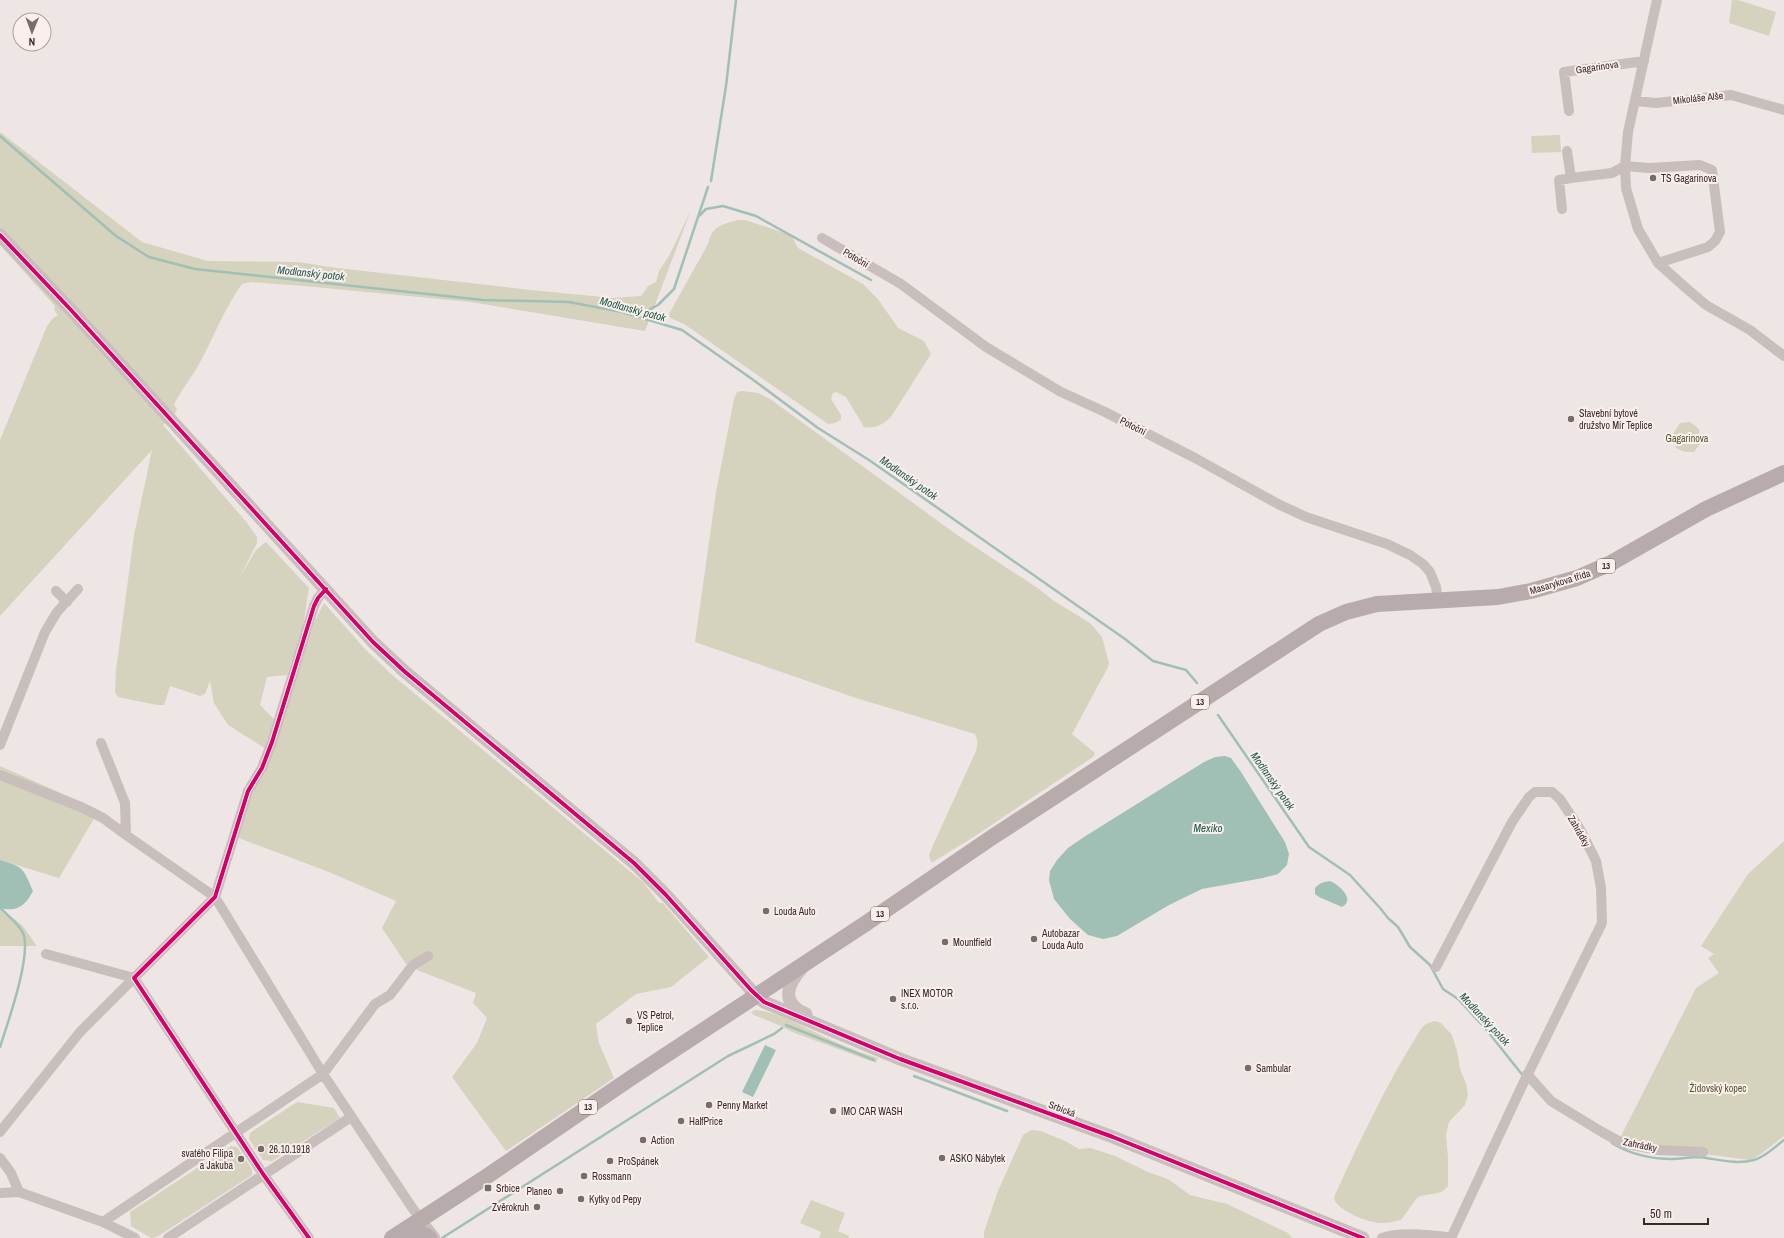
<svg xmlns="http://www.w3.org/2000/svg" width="1784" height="1238" viewBox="0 0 1784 1238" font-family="'Archivo Narrow',sans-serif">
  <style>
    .green { fill: #d5d2be }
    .water { fill: #a0c0b6 }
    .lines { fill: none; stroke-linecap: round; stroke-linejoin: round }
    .stream { stroke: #a0c0b6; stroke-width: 2.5 }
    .minor { stroke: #c8bebc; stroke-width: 10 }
    .tertiary { stroke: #c8bebc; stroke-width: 13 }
    .primary { stroke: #b7acab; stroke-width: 16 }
    .cycleway-casing { stroke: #faefec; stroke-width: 6 }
    .cycleway { stroke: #d6006c; stroke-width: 4 }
    .poi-dot { fill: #786c6b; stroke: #faefec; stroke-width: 1.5 }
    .labels { text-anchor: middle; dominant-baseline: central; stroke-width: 4; stroke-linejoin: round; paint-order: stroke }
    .shield { fill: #faefec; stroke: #736564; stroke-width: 1 }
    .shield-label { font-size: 9px; font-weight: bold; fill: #392a2a }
    .street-label { font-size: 10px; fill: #392a2a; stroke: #faefec }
    .poi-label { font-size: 10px; fill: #392a2a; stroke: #faefec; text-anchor: start }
    .park-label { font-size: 10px; fill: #55572e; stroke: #faefec }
    .water-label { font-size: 11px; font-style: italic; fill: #205b4c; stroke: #faefec }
  </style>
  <rect width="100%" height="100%" fill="#eee6e4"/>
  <path class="green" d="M1732,0H1738L1776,12L1769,36L1729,23Z
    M0,132L142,242L208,261L298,262L337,268L531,290L613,298L641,296L648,286L656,282L659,271L669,256L691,210L645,331L471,302L304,286L252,282L242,284C224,309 213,339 198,366C191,379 180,391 174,405L177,409L173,416L163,425L248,524L257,537V543L239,578L256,550L266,542L309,588L303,626L287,675L267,677L260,705L274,719L266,749L228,725L214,703L210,681L205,694L200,696L170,686L164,705H157L118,697L115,692L116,670L134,535L152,450L0,616V440L47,326L54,317L58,316L54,309L55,306L0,245Z
    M1560,135L1561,152L1532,153L1531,136Z
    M737,220H745L791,235L798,248L863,284L878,299L898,328L924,341L931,354L891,417C883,424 876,429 864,427L846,397L836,392L833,393L831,399L841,415V420L835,423L828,424L684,324L670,318L669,314L708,244C712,226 721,225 737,220Z
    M743,391L758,393L770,399L960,537L1039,589L1054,601L1090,623L1102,637L1109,663L1108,667L1072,734L1095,753L1093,757L972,838L933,862H931L929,855L934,843L976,751C978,744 978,740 975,734L856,698L695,642L716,492L734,399L737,392Z
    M1690,422L1699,429L1700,444L1694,452H1685L1676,448L1673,434L1680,423Z
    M324,603L365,649L391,674L643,882L659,903H663L709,957L671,987L636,994L596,1024L599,1043L614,1078L506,1151L452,1077L477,1043L487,1018L473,1003L476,993L417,970L406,964L382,928L396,901L329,872L236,837L252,793L265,773L315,621Z
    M0,766L99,810L59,878L0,860Z
    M1784,841V1136C1771,1145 1764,1154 1749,1160L1618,1142L1696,988L1719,973L1708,958L1714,954L1701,946L1748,874Z
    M0,908L22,925L37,946H0Z
    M756,1010C782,1012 815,1034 840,1044C852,1049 865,1054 878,1058L876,1063L792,1032L781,1026L754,1015L751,1012Z
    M1434,1021L1441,1023L1452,1035L1457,1051L1460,1069L1466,1083L1468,1095L1465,1105L1449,1122L1446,1135L1448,1157V1186C1440,1197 1427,1192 1417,1198L1401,1220C1395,1221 1389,1223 1383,1223C1370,1224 1338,1211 1334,1199L1335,1195C1361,1138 1388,1081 1421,1029C1424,1024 1429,1023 1434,1021Z
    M297,1102L334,1108L340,1118L272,1161L263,1160L249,1139L250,1133Z
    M1031,1130L1041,1131L1065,1141L1079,1149L1091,1148L1115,1156L1148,1172L1168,1179L1190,1195L1227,1204L1288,1233L1292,1238H984V1232L998,1191L1023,1135Z
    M231,1146L237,1147L252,1169V1175L157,1237L151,1238L131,1226L130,1212Z
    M811,1200L845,1213L838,1231L849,1236V1238H819L821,1232L800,1223Z"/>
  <path class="water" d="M1225,756L1231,758L1241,772L1285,842L1289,854L1287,865L1278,874L1263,878L1202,889L1169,905L1117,936L1103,939L1088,935L1070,919L1054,899L1049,880L1050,871L1057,860L1068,848L1084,837L1204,762L1215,757Z
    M0,860C24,867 23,868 33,891C25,906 18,912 0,908Z
    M1330,881C1339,885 1356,899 1342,907L1319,897L1315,894V888C1319,883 1324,882 1330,881Z
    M765,1045L776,1050L753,1097L742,1092Z"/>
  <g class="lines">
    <path class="stream" d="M0,136L116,236L149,257L195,269L483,300L569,302L622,312L682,330L752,379L818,428L869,460L1125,639L1153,661L1186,670L1197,683
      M711,181L726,86L736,0
      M699,216L706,209L723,206L756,216L871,280
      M627,312L643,313L658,305L674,289L708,187
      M1218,715L1309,847L1350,875L1380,908L1388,918L1398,927L1410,947L1430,965L1443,989L1458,999L1485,1028L1524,1077
      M0,909H2C8,916 17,923 22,931C34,950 7,1025 0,1047
      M786,1025L874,1060
      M914,1076L1007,1111
      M1612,1143C1629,1154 1652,1159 1671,1159C1680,1159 1690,1157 1699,1157C1717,1159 1735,1165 1754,1160C1765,1157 1775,1147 1784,1140
      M442,1238L728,1056L774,1034L782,1028"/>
    <path class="minor" d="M1657,0L1628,132L1625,166L1626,188L1638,229L1658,263L1686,288L1706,305L1750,330L1784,356
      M1635,101L1656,103L1731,95L1784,110
      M1569,111L1564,72L1644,61
      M1567,151L1571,178L1612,173L1625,166L1649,168L1700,165L1712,170L1720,232L1715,241L1708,247L1658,263
      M1562,209L1559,180L1571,178
      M822,238L901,284L986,347L1061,392L1105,412L1195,458L1278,504L1306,517L1387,544L1410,555L1423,564L1430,572L1436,587L1438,601
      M56,591L67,602
      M101,743L125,803L126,835L215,897L323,1074L413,1209L435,1237
      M0,745L45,632L57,612L78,589
      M0,775L81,807L103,818L126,835
      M1436,967L1512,822L1529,797L1535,792H1552L1560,799L1581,831L1596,861L1601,888L1602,923L1521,1088L1451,1238
      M1527,1074L1551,1101L1602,1132L1622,1143L1658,1150L1703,1152
      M0,1132L80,1032L134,978L46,954
      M0,1158L11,1173L19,1192L103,1222
      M0,1193L19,1192
      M135,1238L103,1222L323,1074L375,1004L390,995L413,965L428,956
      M168,1238L351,1117
      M309,1238L263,1174L134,978L215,897L248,791L262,768L272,742L314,606L318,598L326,589
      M1382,1238C1401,1231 1432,1235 1452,1238"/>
    <path class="tertiary" d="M0,235L71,310L373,642L404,671L634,863L666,895L751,990L764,1002L900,1059L1113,1137L1363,1238
      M802,968C786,986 781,1003 806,1014"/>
    <path class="primary" d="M392,1238L483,1179L631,1078L865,924L991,838L1319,624L1346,612L1377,604L1498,597L1531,591L1577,578L1611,563L1706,509L1784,473
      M405,1238C413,1233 421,1232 429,1238"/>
    <defs>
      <path id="cycleway" d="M0,235L71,310L373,642L404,671L634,863L666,895L751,990L764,1002L900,1059L1113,1137L1363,1238
        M309,1238L263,1174L134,978L215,897L248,791L262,768L272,742L314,606L318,598L326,589"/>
    </defs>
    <use href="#cycleway" class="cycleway-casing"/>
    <use href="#cycleway" class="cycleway"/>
  </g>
  <g class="poi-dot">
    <circle cx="1653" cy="178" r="4"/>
    <circle cx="1571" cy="419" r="4"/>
    <circle cx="766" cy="911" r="4"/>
    <circle cx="1034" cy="939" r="4"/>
    <circle cx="945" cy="942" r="4"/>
    <circle cx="893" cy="999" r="4"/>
    <circle cx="629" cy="1021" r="4"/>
    <circle cx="1248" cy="1068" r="4"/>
    <circle cx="709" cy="1105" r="4"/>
    <circle cx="833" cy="1111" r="4"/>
    <circle cx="681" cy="1121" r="4"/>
    <circle cx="643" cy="1140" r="4"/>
    <circle cx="261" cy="1149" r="4"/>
    <circle cx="942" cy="1158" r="4"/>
    <circle cx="241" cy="1159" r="4"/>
    <circle cx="610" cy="1161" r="4"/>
    <circle cx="584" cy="1176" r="4"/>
    <rect x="484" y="1184" width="8" height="8" rx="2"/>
    <circle cx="560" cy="1191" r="4"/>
    <circle cx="581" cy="1199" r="4"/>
    <circle cx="537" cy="1207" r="4"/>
  </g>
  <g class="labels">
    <g class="shield">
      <rect x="1597" y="559" width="18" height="14" rx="3"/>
      <rect x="1191" y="695" width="18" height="14" rx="3"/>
      <rect x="871" y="907" width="18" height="14" rx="3"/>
      <rect x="579" y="1100" width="18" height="14" rx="3"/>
    </g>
    <g class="shield-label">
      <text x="1606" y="566">13</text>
      <text x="1200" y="702">13</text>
      <text x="880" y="914">13</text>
      <text x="588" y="1107">13</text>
    </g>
    <g class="street-label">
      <text transform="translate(1597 67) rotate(-8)">Gagarinova</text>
      <text transform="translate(1698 98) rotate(-6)">Mikoláše Alše</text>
      <text transform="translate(856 258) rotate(30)">Potoční</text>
      <text transform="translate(1133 426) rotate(27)">Potoční</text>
      <text transform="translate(1560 582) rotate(-17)">Masarykova třída</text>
      <text transform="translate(1579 831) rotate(60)">Zahrádky</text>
      <text transform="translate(1062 1109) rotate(21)">Srbická</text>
      <text transform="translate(1640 1145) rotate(12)">Zahrádky</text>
    </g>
    <g class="poi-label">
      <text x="1661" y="178">TS Gagarinova</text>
      <text x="1579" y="413">Stavební bytové<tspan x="1579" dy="12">družstvo Mír Teplice</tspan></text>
      <text x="774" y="911">Louda Auto</text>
      <text x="1042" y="933">Autobazar<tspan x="1042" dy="12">Louda Auto</tspan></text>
      <text x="953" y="942">Mountfield</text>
      <text x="901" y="993">INEX MOTOR<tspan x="901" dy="12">s.r.o.</tspan></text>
      <text x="637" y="1015">VS Petrol,<tspan x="637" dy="12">Teplice</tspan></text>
      <text x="1256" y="1068">Sambular</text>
      <text x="717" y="1105">Penny Market</text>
      <text x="841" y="1111">IMO CAR WASH</text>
      <text x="689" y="1121">HalfPrice</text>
      <text x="651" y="1140">Action</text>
      <text x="269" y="1149">26.10.1918</text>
      <text x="233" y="1153" text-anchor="end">svatého Filipa<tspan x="233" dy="12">a Jakuba</tspan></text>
      <text x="950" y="1158">ASKO Nábytek</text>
      <text x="618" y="1161">ProSpánek</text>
      <text x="592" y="1176">Rossmann</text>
      <text x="496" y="1188">Srbice</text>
      <text x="552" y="1191" text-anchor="end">Planeo</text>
      <text x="589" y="1199">Kytky od Pepy</text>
      <text x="529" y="1207" text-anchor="end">Zvěrokruh</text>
    </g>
    <g class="park-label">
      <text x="1687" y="438">Gagarinova</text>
      <text x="1718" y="1088">Židovský kopec</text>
    </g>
    <g class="water-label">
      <text transform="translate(311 273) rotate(6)">Modlanský potok</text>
      <text transform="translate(633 309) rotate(15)">Modlanský potok</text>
      <text transform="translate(909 478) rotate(35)">Modlanský potok</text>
      <text transform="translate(1273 781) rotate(55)">Modlanský potok</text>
      <text x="1208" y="828">Mexiko</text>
      <text transform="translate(1485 1019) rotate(47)">Modlanský potok</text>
    </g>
  </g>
  <g transform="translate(32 32) rotate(181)"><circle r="19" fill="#faefec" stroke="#ada09e"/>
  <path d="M0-3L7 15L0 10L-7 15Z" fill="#786c6b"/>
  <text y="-6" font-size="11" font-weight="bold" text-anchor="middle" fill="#392a2a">N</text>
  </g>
  <path d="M1644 1218v6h64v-6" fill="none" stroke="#392a2a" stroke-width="2"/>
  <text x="1650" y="1218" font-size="12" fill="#392a2a" stroke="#faefec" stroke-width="3" paint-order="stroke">50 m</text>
</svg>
